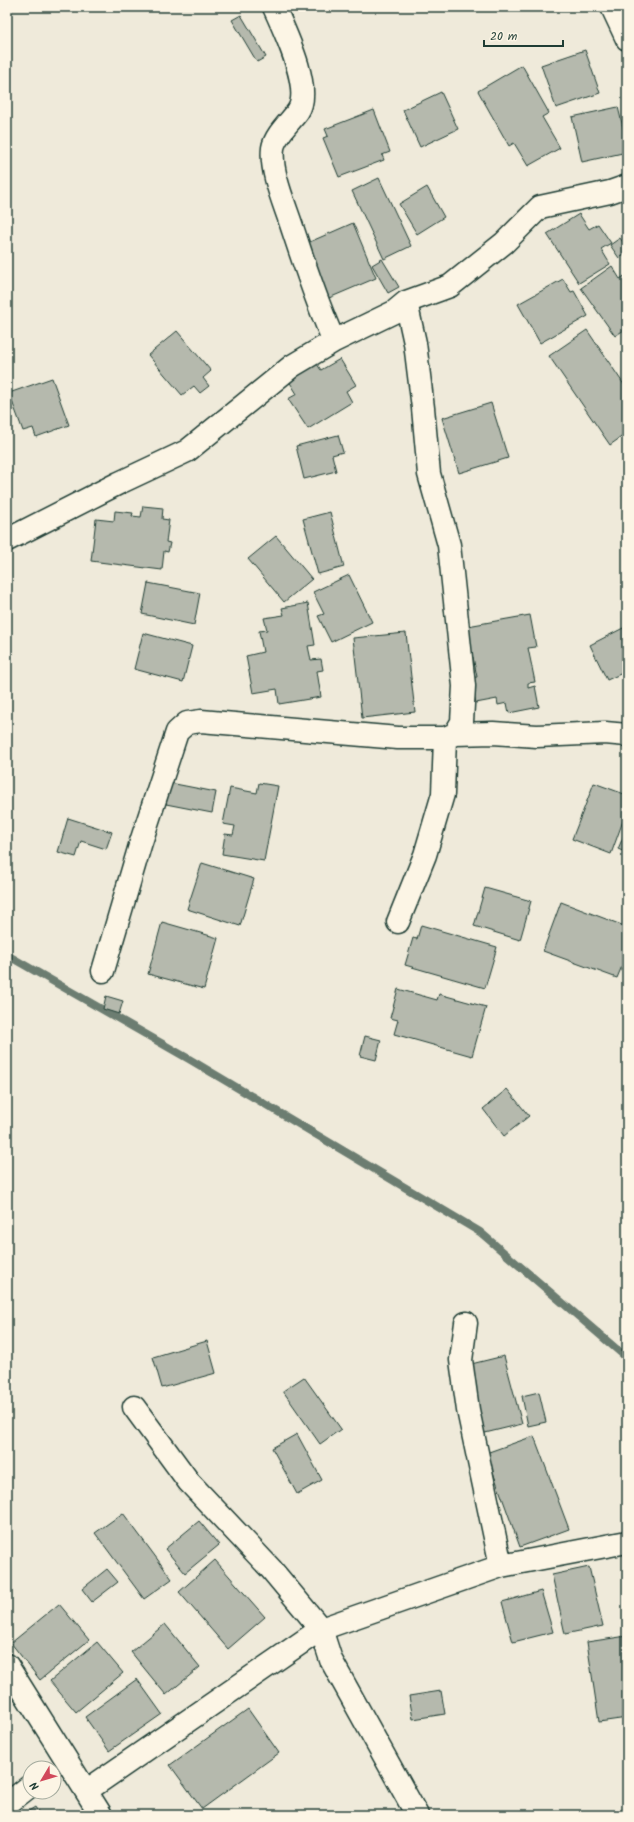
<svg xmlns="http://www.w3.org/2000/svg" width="634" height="1822" viewBox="0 0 634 1822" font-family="Kalam,sans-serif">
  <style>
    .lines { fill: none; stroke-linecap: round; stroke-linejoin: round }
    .stream { stroke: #6c7d71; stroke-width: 8 }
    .building { fill: #b5b9ad; stroke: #1f3d34 }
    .minor-casing { stroke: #1f3d34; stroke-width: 25 }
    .minor { stroke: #fcf5e5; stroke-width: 22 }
  </style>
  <rect width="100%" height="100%" fill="#efeada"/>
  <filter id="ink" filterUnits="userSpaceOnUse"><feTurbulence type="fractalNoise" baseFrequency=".025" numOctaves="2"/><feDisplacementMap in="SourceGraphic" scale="8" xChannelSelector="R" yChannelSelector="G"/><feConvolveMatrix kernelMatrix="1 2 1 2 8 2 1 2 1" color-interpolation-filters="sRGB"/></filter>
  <g filter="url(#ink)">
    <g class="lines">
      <path class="stream" d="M7,955L189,1059L480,1232L627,1358"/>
    </g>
    <path class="building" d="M241,15L266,57L257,62L232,20Z
      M585,50L600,93L556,108L541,65Z
      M522,65L549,113L542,117L560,148L528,166L514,143L509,146L478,91Z
      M441,92L458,129L420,147L403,110Z
      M618,107L627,144V152L582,162L572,117Z
      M374,110L390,152L382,155L384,160L339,177L323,138L328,136L325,129Z
      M379,178L411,246L384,259L352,191Z
      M427,187L444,217L417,234L399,204Z
      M579,214L589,229L598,224L611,243L601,249L610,264L579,283L547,234Z
      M353,223L376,278L329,298L305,244Z
      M620,238L627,248V252L619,258L610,245Z
      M382,259L399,287L388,293L372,265Z
      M612,266L620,279L626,275L627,277V328L615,336L581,288Z
      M563,279L571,292L574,291L588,316L540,343L518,304Z
      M587,330L627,389V433L610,445L549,356Z
      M177,331L211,371L203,378L209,386L200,393L194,386L182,395L148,355Z
      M340,359L356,385L346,391L352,402L308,429L288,399L297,394L289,381L317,364L321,370Z
      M52,378L69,425L36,437L33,428L23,431L9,393Z
      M491,403L508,458L459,473L442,418Z
      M338,435L343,452L332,455L336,471L304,479L296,446Z
      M143,506L163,508L162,519L169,520L166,542L170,543L168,552L164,551L162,570L91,561L96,519L114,521L115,511L133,513L132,516L141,517Z
      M330,512L344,567L318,574L303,519Z
      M276,536L312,579L284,602L248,559Z
      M349,575L372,622L331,642L318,616L324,614L313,592Z
      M148,583L200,593L194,625L142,614Z
      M308,603L315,645L308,646L311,660L321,659L323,670L317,671L321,697L279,704L277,689L253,693L246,656L263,652L259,631L267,630L264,618L284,615L282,608Z
      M530,615L536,647L528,648L535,682L528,683V688L535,686L539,707L509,713L507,703L498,705L497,699L476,703L475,698H473L469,678L477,677L473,657L468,658L462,627Z
      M627,626V671L607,680L590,645Z
      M143,633L192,646L183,682L134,669Z
      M406,633L415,712L362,718L353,638Z
      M170,783L216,792L212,813L166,804Z
      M259,783L278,786L264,861L222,854L225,834L233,835L235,826L223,824L230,788L257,793Z
      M594,783L627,795V810L611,854L572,839Z
      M68,818L112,832L106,849L81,841L76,857L58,852Z
      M627,828V853L618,849Z
      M202,863L254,879L240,926L187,909Z
      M485,888L531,901L520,940L474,926Z
      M561,902L627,927V968L622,966L617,978L543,951Z
      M162,922L218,938L204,989L148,974Z
      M421,925L497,947L485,988L405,965L413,938L417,939Z
      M398,989L437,1000L439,994L486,1007L472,1056L394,1034L398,1020L390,1018Z
      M106,996L123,1001L119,1014L103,1009Z
      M365,1036L381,1040L376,1060L360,1056Z
      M507,1089L529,1116L504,1136L483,1109Z
      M207,1341L216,1373L162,1388L153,1357Z
      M504,1356L522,1424L481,1434L463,1366Z
      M304,1377L341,1429L320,1444L283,1391Z
      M539,1392L546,1422L528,1426L522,1396Z
      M297,1434L322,1480L297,1494L272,1448Z
      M534,1436L569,1529L520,1547L486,1453Z
      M123,1513L172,1579L144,1599L95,1533Z
      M199,1521L219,1545L185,1573L165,1549Z
      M215,1560L265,1617L228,1649L179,1592Z
      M589,1567L603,1626L565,1634L552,1575Z
      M107,1569L118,1582L92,1602L82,1589Z
      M541,1591L553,1632L513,1642L502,1602Z
      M59,1604L89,1640L40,1680L11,1643Z
      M165,1624L200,1667L166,1695L131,1652Z
      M627,1636V1718L599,1722L587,1642Z
      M97,1642L123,1673L76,1712L50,1681Z
      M137,1679L162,1714L109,1751L85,1717Z
      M441,1691L445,1714L413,1719L409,1696Z
      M248,1709L279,1753L202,1809L170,1765Z
      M35,1807L40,1815H22Z"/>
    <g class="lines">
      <defs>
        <path id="minor" d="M612,7L627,39
          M334,341L394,312L406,302L450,286L504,243L540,207L610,192L627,186
          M7,540L119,483L187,451L292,366L334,341C317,304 305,266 292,227C285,205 270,172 273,148C275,135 291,121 298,111C313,88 284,30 274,7
          M455,734L493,733L537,736L605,733L627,735
          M398,922L425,855L443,794L445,738
          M103,971L141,842L177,732L187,723L201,721L398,738H445L455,734L462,722L464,686L449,545L429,474L423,408L415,343L406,302
          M466,1323L461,1360L468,1410L501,1566
          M134,1407L189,1482L271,1569L321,1629L331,1660L417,1815
          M7,1665L101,1815
          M86,1791L321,1629L501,1566L627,1542
          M7,1804L30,1786"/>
      </defs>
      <use href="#minor" class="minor-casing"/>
      <use href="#minor" class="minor"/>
    </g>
  </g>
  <rect width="634" height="1822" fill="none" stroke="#fcf5e5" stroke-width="24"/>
  <rect x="12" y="12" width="610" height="1798" fill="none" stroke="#1f3d34" stroke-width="1.5" filter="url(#ink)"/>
  <g transform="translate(42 1780) rotate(232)"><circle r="19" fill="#fcf5e5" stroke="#a4ab9e"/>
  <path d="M0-3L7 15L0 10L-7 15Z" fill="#d1495b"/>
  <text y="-6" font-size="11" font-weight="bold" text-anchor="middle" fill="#1f3d34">N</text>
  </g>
  <path d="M484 40v6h79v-6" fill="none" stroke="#1f3d34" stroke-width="2"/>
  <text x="490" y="40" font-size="12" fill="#1f3d34" stroke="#fcf5e5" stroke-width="3" paint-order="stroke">20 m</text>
</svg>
